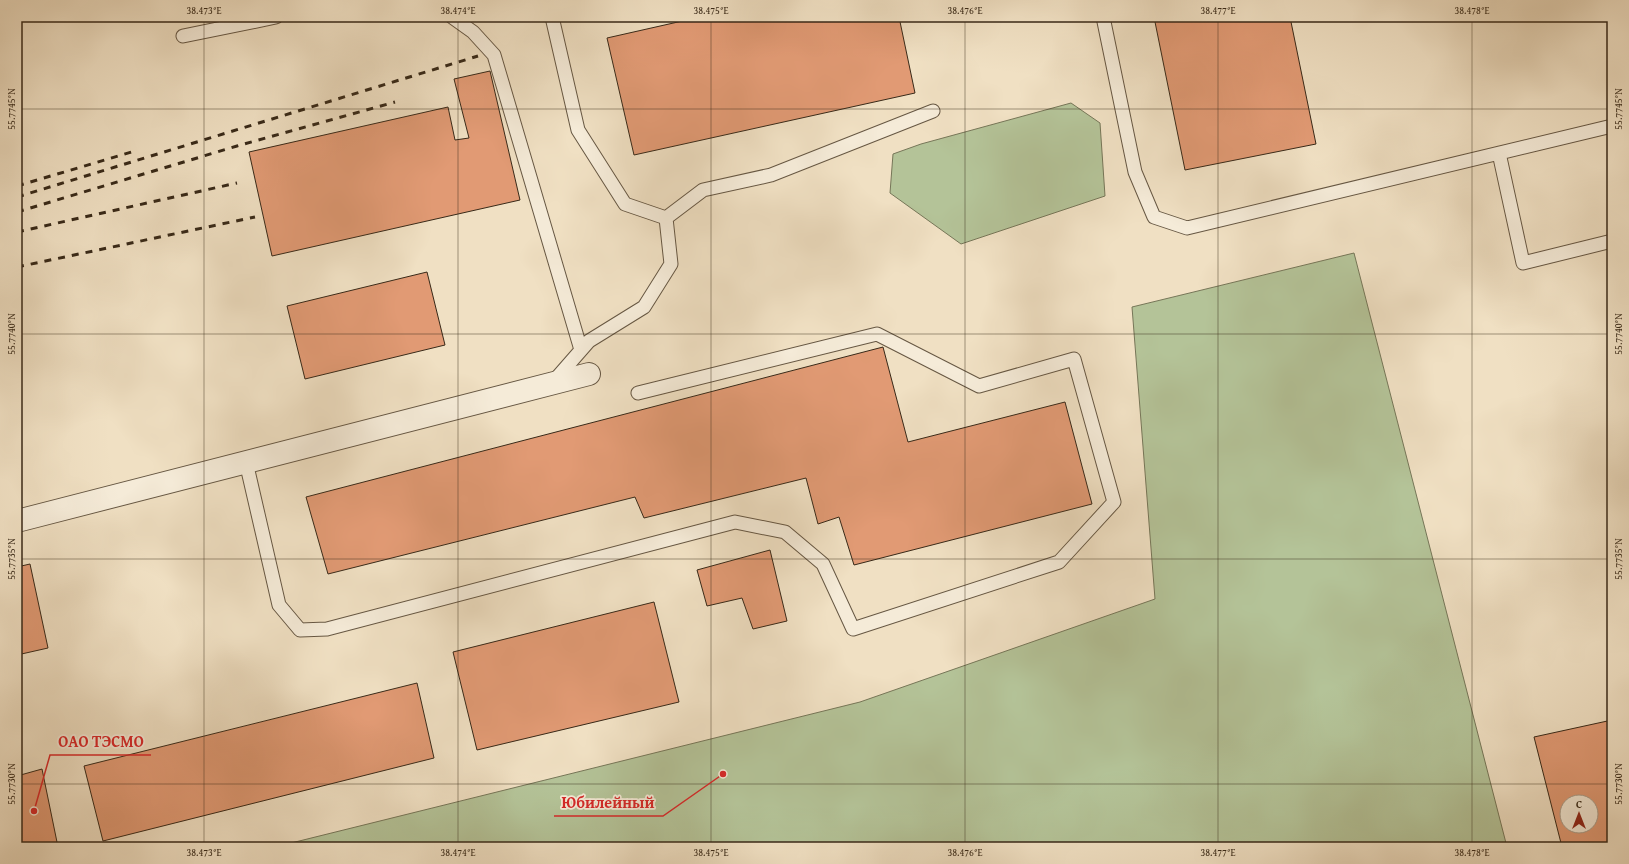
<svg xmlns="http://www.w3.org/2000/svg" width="1629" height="864" viewBox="0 0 1629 864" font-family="'Gentium Book Plus',serif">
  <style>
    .green { fill: #b4c398; stroke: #767658 }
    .building { fill: #e19a74; stroke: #382918; fill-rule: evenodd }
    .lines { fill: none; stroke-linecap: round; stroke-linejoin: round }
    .lane-casing { stroke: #665743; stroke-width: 15 }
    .street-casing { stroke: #665743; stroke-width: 24 }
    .lane { stroke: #f5ebd8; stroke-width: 13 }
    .street { stroke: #f5ebd8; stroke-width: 22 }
    .rail { stroke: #382918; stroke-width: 3; stroke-dasharray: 7 7; stroke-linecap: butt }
    .ticks { fill: none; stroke: #382918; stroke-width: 1; stroke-opacity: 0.45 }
    .leader { fill: none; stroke: #d62828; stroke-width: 1.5 }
    .callout-dot { fill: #d62828; stroke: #f5ebd8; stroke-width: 1.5 }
    .callout-label { font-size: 16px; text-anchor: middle; font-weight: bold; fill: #d62828; stroke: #f5ebd8; stroke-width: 3.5; stroke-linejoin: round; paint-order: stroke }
    .neatline { fill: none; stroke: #382918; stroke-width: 1.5 }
    .ticks-label { font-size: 10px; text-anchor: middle; fill: #382918 }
  </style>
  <rect width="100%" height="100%" fill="#f0e0c3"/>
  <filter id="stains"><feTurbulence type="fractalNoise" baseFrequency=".005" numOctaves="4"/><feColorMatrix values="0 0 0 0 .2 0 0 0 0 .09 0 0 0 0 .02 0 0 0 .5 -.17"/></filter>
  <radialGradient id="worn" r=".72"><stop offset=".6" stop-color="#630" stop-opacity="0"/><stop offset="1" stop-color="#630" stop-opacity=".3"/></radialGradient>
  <path class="green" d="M1071,103L1100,123L1105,196L961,244L890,193L893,154L921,144Z
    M1354,253L1507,847H275L860,702L1155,599L1132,307Z"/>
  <path class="building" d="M700,17H899L915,93L634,155L607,38Z
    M1154,17H1290L1316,144L1185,170Z
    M490,71L520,200L272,256L249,152L448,107L455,140L469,138L454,79Z
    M427,272L445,345L305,379L287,306Z
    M883,347L908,442L1065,402L1092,504L854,565L839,517L818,524L806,478L644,518L635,497L328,574L306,497Z
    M770,550L787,621L753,629L742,598L707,606L697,570Z
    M30,564L48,648L17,655V567Z
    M654,602L679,702L477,750L453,652Z
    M417,683L434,758L103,841L84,766Z
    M1612,720V847H1562L1534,737ZM1567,802H1591V826H1567Z
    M42,769L58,847H17V776Z"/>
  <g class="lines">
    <defs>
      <path id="lane" d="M452,17L473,32L494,55L581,350
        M552,17L578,130L625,204L666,218
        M1103,17L1135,172L1154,217L1187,228L1612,126
        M183,36L276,17
        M1499,153L1523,263L1612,241
        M554,381L589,341L644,307L671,264L666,218L703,190L771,175L933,111
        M246,462L279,605L300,630L327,629L735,522L785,532L823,564L853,629L1059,562L1114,502L1074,359L979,386L877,334L638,393"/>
      <path id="street" d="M17,521L589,374"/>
    </defs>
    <use href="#lane" class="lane-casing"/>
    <use href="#street" class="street-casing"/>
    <use href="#lane" class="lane"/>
    <use href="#street" class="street"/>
    <path class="rail" d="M17,186L135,151
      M17,197L478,56
      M17,212L237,146L395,102
      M17,232L237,183
      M17,267L255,217"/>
  </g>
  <path class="ticks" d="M204,17V847M458,17V847M711,17V847M965,17V847M1218,17V847M1472,17V847M17,109H1612M17,334H1612M17,559H1612M17,784H1612"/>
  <path class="leader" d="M34 811L50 755H151M723 774L663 816H554"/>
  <g class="callout-dot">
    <circle cx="34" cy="811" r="4"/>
    <circle cx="723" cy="774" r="4"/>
  </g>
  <g class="callout-label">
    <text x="101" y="747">ОАО ТЭСМО</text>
    <text x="608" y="808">Юбилейный</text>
  </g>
  <rect width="1629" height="864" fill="none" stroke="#f0e0c3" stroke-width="44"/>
  <g transform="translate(1579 814)"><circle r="19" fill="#f5ebd8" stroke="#a99d8b"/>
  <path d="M0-3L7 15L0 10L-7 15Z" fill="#8f2418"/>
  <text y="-6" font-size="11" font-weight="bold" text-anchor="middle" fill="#382918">С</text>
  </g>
  <rect x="22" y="22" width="1585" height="820" class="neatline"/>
  <g class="ticks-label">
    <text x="204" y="14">38.473°E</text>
    <text x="458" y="14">38.474°E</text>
    <text x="711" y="14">38.475°E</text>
    <text x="965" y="14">38.476°E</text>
    <text x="1218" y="14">38.477°E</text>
    <text x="1472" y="14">38.478°E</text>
    <text transform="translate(11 109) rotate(-90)" y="4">55.7745°N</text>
    <text transform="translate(1618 109) rotate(-90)" y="4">55.7745°N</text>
    <text transform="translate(11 334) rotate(-90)" y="4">55.7740°N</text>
    <text transform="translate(1618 334) rotate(-90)" y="4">55.7740°N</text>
    <text transform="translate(11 559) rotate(-90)" y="4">55.7735°N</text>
    <text transform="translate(1618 559) rotate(-90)" y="4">55.7735°N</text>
    <text transform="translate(11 784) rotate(-90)" y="4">55.7730°N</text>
    <text transform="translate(1618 784) rotate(-90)" y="4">55.7730°N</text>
    <text x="204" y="856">38.473°E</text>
    <text x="458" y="856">38.474°E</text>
    <text x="711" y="856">38.475°E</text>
    <text x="965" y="856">38.476°E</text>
    <text x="1218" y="856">38.477°E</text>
    <text x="1472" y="856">38.478°E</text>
  </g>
  <rect width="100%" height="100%" filter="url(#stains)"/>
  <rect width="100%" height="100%" fill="url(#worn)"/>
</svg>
